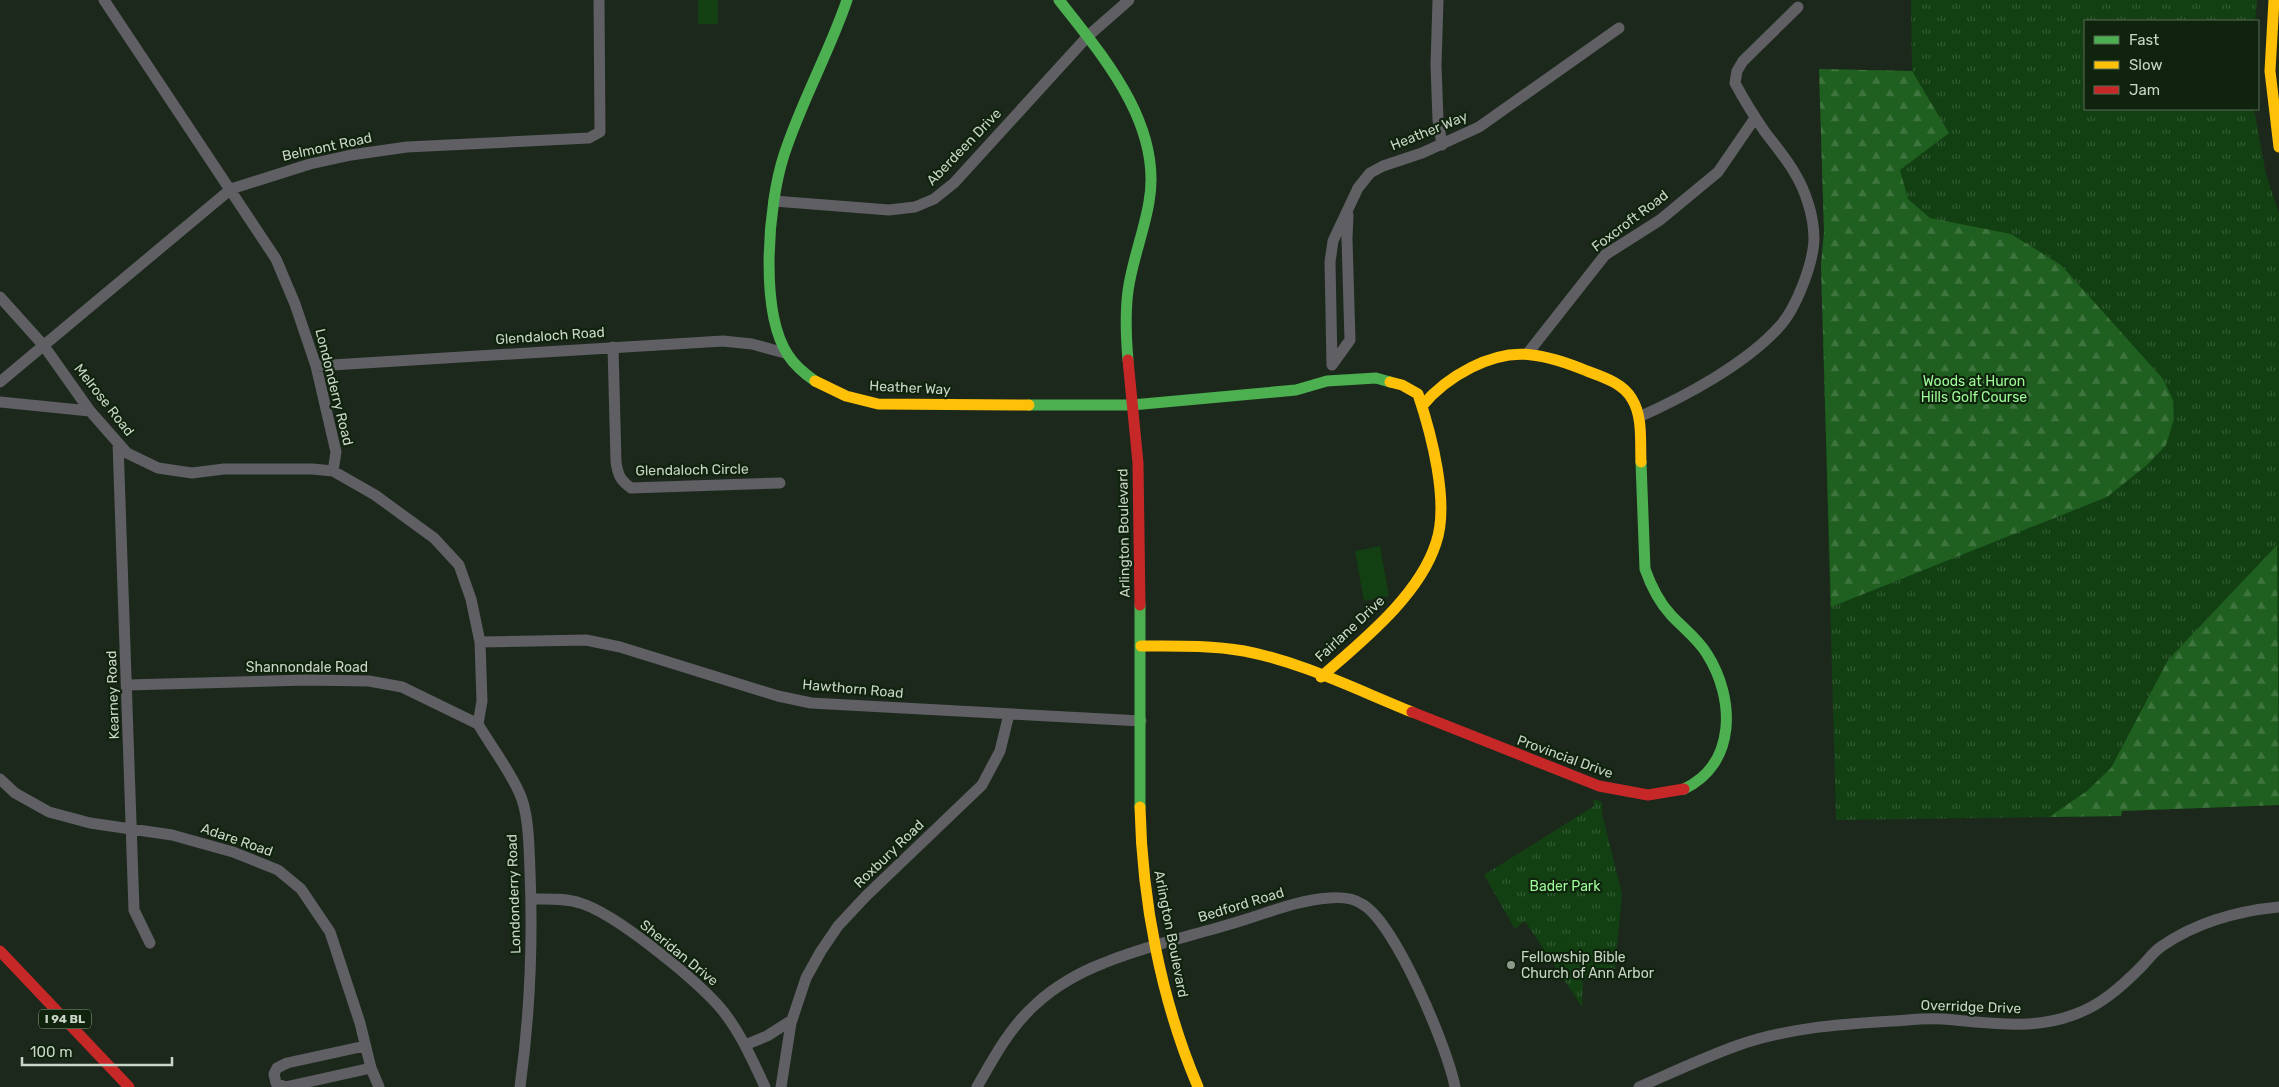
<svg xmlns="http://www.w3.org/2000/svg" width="2279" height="1087" viewBox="0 0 2279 1087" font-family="Rubik,sans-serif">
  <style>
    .grass { fill: url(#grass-tufts) }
    .forest { fill: url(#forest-firs) }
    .pitch { fill: #124012 }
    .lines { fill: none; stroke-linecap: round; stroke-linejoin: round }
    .street { stroke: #5f5f64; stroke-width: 11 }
    .fast { stroke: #4caf50; stroke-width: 11 }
    .slow { stroke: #ffc107; stroke-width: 11 }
    .jam { stroke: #c62828; stroke-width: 11 }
    .poi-dot { fill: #8c998b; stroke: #0f230d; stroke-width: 2 }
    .labels { text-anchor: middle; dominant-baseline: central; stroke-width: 4.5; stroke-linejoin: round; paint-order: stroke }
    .shield { fill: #0f230d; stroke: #91a08f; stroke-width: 1 }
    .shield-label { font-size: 12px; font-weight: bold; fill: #c9d6c7 }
    .street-label { font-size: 14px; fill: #c9d6c7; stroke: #0f230d }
    .park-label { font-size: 14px; fill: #9efb98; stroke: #0f230d }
    .poi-label { font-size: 14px; fill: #c9d6c7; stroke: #0f230d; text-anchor: start }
  </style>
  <defs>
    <pattern id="grass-tufts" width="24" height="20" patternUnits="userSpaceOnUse" patternTransform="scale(1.25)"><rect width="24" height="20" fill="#124012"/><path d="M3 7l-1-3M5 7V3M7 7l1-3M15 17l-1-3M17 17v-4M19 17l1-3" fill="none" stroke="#335b33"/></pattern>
    <pattern id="forest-firs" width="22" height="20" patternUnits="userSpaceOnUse" patternTransform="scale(1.25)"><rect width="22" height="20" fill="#1f5f1f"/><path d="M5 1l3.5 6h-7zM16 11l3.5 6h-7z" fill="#3e753e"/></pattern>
  </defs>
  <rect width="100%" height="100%" fill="#1c281c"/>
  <path class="grass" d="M1911,0H2257L2255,21H2085V109H2254L2266,174L2279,213V805L2122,811L2121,816L1836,820L1821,265L1824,232L1819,69L1912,71Z
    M1593,799L1602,802V813L1622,894L1615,969L1583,980L1582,1007L1525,921L1515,929L1484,875L1594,806Z"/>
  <path class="forest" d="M1819,69L1912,71L1949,133L1900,170L1908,199L1930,218L2011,234L2061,265L2163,379L2173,400L2174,419L2166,445L2147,465L2107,497L1831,607L1821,265L1824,232Z
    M2277,545L2279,805L2122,811L2121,816L2049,817L2087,791L2111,768L2168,660Z"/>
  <path class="pitch" d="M698,0H718V24H698Z
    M1380,546L1389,596L1364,601L1355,551Z
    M1568,939L1580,959L1562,970L1550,950Z"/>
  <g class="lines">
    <path class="street" d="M104,0L276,259L295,304L316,366L336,452L333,471
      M1438,0L1436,65L1438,120L1442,145
      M774,201L889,210L915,207L934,199L954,183L1088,36L1129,0
      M0,297L44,346L90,411L127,453L158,468L192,473L224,469H312L333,471L375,495L434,538L459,565L471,599L480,642L482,701L478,724C491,746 508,768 519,792C529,812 529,848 530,871C533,944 530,1014 520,1087
      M613,347L616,462C618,475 620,480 631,488L780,483
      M1527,354L1605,255L1660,220L1718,172L1755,118
      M1332,365L1330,262L1333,241L1358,188L1370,173L1383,166L1422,153L1479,127L1619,28
      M1332,365L1350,340L1347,239L1348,215
      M316,366L723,341L752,344L785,353
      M0,382L231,189L310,164L351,155L407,147L589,138L600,132L599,0
      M0,402L90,411
      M1639,417C1684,397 1746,364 1779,327C1796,309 1813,264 1814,240C1814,227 1812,215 1808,203C1800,175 1782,154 1765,132C1754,116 1744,100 1735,83L1737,71L1743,61L1798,7
      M118,443L134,910L150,943
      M480,642L586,640L620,647L778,696L811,703L1141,721
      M127,685L306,680L369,681L402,687L478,724
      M0,779L15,793L49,812L90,823L172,835L233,852L278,870L301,889L330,932L360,1023L371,1068L379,1087
      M531,899C547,899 565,898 580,903C615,913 692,977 717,1004C738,1027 752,1059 765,1087
      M745,1045L767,1036L792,1020
      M365,1046L287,1063L277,1068L274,1074L276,1083L285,1087L371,1068
      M781,1087L791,1023L806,978L821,951L838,926L866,896L982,785L1000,751L1009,714
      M977,1087C994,1057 1010,1027 1036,1004C1054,987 1080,972 1104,963C1145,946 1191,936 1234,923C1265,914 1297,900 1329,898C1340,897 1353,898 1362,904C1395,922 1448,1049 1455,1087
      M1639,1087C1671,1073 1703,1058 1736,1046C1786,1028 1840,1024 1893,1021C1909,1020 1926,1018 1942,1019C1986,1022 2030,1031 2073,1015C2100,1006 2121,987 2141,967C2147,961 2154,951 2162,946C2197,922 2237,911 2279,907"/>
    <path class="fast" d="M1059,0C1103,56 1163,125 1149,202C1144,232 1132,261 1128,291C1125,314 1126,337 1128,360
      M815,381C805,374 795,366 788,355C759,311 768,204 784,155C801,102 829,53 847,0
      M1029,405H1132L1296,390L1327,381L1376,378L1390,382
      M1641,462L1645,569C1651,586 1658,601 1671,615C1683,628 1698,639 1707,654C1735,698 1737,764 1684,789
      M1140,807V605"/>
    <path class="slow" d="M2274,0L2270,71L2279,147
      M815,381L846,396L878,404L1029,405
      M1422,406C1446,377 1493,349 1532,355C1551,357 1570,364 1587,371C1603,377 1623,383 1632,399C1643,417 1640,441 1641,462
      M1141,646C1175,646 1210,645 1244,651C1302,662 1357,690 1412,712
      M1321,677C1362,641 1419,596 1436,543C1450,503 1431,433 1418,394L1402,385L1390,382
      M1140,807C1142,901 1161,1000 1198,1087"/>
    <path class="jam" d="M1128,360L1138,463L1140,605
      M1412,712L1599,786L1648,795L1684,789
      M0,951L129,1087"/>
  </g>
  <circle class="poi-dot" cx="1511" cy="965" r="5"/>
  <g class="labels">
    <rect class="shield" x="39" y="1009.5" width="52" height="19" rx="4"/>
    <g class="shield-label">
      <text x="65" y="1019">I 94 BL</text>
    </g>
    <g class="street-label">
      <text transform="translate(1429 131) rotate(-22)">Heather Way</text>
      <text transform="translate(327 147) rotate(-12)">Belmont Road</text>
      <text transform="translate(964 147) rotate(-46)">Aberdeen Drive</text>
      <text transform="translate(1630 221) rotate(-37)">Foxcroft Road</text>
      <text transform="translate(550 336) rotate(-4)">Glendaloch Road</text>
      <text transform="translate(334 387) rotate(76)">Londonderry Road</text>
      <text transform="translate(910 388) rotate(3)">Heather Way</text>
      <text transform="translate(104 400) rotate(52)">Melrose Road</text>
      <text transform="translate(692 470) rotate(-1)">Glendaloch Circle</text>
      <text transform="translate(1124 533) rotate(-91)">Arlington Boulevard</text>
      <text transform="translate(1350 629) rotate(-43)">Fairlane Drive</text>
      <text x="307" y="667">Shannondale Road</text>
      <text transform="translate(853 689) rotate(5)">Hawthorn Road</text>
      <text transform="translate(113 695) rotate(-92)">Kearney Road</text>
      <text transform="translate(1565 757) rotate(20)">Provincial Drive</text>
      <text transform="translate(237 840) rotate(19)">Adare Road</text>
      <text transform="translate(889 854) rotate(-44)">Roxbury Road</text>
      <text transform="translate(514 894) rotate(-92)">Londonderry Road</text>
      <text transform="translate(1241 905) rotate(-17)">Bedford Road</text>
      <text transform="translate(1171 934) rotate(79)">Arlington Boulevard</text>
      <text transform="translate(679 953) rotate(39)">Sheridan Drive</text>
      <text transform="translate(1971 1007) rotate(2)">Overridge Drive</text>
    </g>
    <g class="park-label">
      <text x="1974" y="381">Woods at Huron<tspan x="1974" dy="16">Hills Golf Course</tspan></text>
      <text x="1565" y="886">Bader Park</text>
    </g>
    <g class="poi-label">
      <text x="1521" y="957">Fellowship Bible<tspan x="1521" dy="16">Church of Ann Arbor</tspan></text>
    </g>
  </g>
  <rect x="2084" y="20" width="175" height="90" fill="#0f230d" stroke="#596b57"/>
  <rect x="2094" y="36" width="25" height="8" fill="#4caf50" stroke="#596b57"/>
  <text x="2129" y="45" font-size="15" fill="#c9d6c7">Fast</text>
  <rect x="2094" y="61" width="25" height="8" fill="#ffc107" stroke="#596b57"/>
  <text x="2129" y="70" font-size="15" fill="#c9d6c7">Slow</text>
  <rect x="2094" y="86" width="25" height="8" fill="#c62828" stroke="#596b57"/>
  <text x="2129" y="95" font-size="15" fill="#c9d6c7">Jam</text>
  <path d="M22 1057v8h150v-8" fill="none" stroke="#c9d6c7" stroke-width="2.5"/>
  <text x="30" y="1057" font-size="15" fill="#c9d6c7" stroke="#0f230d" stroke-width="4" paint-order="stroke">100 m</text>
</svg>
